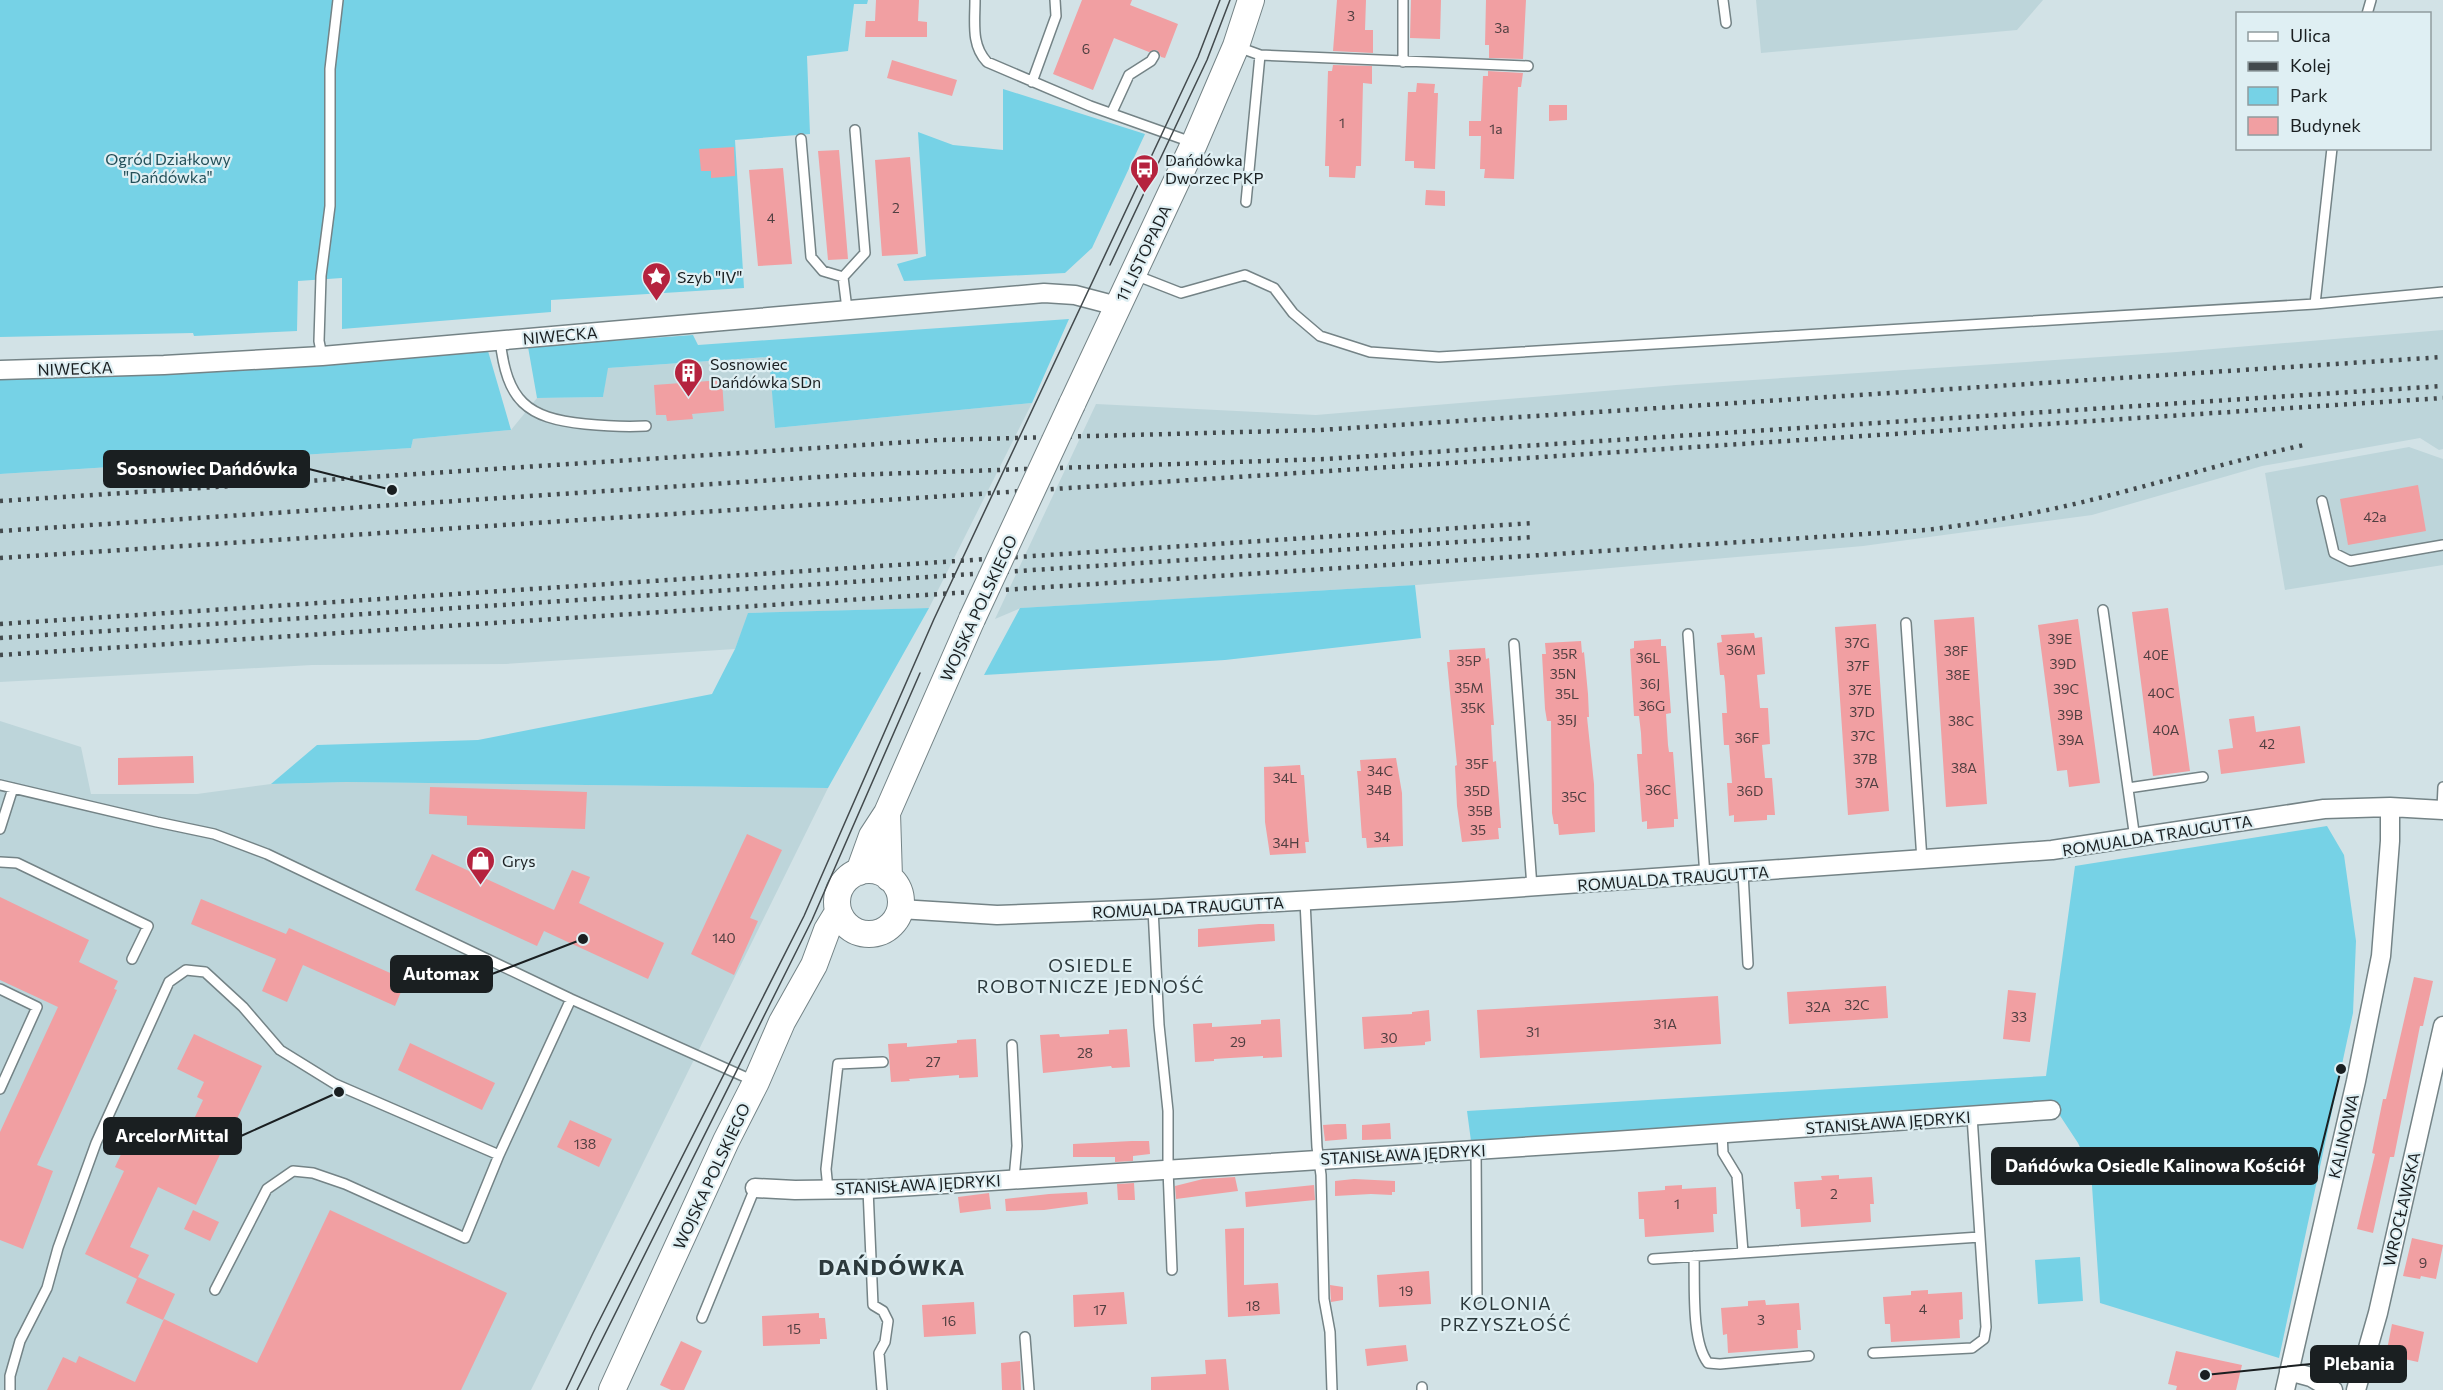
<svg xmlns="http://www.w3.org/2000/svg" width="2443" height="1390" viewBox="0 0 2443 1390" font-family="Commissioner,sans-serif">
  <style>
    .built { fill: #bdd5da }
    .green { fill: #76d2e6 }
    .building { fill: #f19fa2 }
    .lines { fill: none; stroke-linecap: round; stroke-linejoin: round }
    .service-casing { stroke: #748386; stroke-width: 12 }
    .minor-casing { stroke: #748386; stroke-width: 21 }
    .secondary-casing { stroke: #748386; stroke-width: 28 }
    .service { stroke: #fff; stroke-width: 9 }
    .minor { stroke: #fff; stroke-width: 18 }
    .secondary { stroke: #fff; stroke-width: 26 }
    .tram { stroke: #434a4d; stroke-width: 1.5 }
    .rail { stroke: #434a4d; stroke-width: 4.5; stroke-dasharray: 3 6; stroke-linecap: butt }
    .secondary-bridge-casing { stroke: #748386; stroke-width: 28; stroke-linecap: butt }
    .secondary-bridge { stroke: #fff; stroke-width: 26 }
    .labels { text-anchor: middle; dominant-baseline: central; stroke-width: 4.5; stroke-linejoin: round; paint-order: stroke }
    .number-label { font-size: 14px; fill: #503f41 }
    .park-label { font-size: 16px; fill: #234f58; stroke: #dfeff3 }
    .poi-label { font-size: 16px; fill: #1a1f21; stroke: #dfeff3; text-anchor: start }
    .street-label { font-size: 16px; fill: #1a1f21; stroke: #dfeff3 }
    .neighbourhood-label { font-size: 18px; letter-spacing: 1.5px; fill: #2c393c; stroke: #dfeff3 }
    .district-label { font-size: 22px; font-weight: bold; letter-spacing: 1.5px; fill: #2c393c; stroke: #dfeff3 }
    .leader { fill: none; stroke: #1a1f21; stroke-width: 2 }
    .callout-dot { fill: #1a1f21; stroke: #dfeff3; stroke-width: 2 }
    .callout { fill: #1a1f21; stroke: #1a1f21; stroke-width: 2 }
    .callout-label { font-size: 18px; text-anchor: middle; font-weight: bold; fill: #fff }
  </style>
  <rect width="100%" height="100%" fill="#d2e2e6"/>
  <path class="built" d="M1756,0H2043L2017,30L1761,53Z
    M2443,330V449L2439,450L2420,438L2262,466L2092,515L1863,546L1416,585L1021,608L995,619L1096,404L1316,415L1676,385L2177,352Z
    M770,357L775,428L1032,403L929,608L749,613L735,649L506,664L312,665L0,682V474L411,448L413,439L511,430L537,398L603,397L607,368Z
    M2409,447L2443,459V565L2285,590L2265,473Z
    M0,721L81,747L91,794H197L271,784L346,782L828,788L531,1390H0Z"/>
  <path class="green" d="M0,0H868L867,4H854L848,51L807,56L810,134L735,140L744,288L551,300V312L342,329V278L298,281L297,331L194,336L193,333L0,337Z
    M1003,89L1145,134L1092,248L1065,273L904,281L897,264L926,256L918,132L953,145L1003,150Z
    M1069,319L1032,403L775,428L769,357L608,368L603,397L537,398L528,347L693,335L698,345Z
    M488,351L511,430L413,439L411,448L0,474V380Z
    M1415,585L1421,638L1225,660L984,675L1020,608Z
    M929,608L828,788L346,782L271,784L317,745L478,740L712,694L735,649L748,613Z
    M2327,826L2344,855L2356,941L2353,1013L2279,1358L2100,1303L2091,1171L2078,1143L2051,1102L1920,1114L1471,1141L1467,1111L2046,1076L2075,866Z
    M2080,1257L2083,1301L2038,1304L2035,1260Z"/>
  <path class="building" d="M876,0H919L918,21L927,22V37H865L866,21H875Z
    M1082,0H1132L1130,5L1178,24L1165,58L1161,57L1157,50L1149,52L1114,38L1093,90L1053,74Z
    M1337,0H1366L1365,30H1373V53L1333,51Z
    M1411,0H1441L1440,39L1410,38Z
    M1486,0H1526L1523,59L1489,58V45H1485Z
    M892,60L957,80L952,96L887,78Z
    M1333,65L1372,66V84L1363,83L1361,166H1356L1355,178L1329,177V166H1325L1328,71H1332Z
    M1488,71L1523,73L1521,87H1518L1514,179L1484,178L1485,169H1480L1481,136H1469V121H1481L1483,76H1488Z
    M1417,83L1435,84L1434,93H1438L1435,169L1414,168V161H1405L1408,92H1416Z
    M1549,105H1567V120L1549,121Z
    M734,147L735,176L711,178V171H701L699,149Z
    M839,150L848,259L828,260L818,151Z
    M910,157L918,254L882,256L875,160Z
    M783,168L792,264L758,266L749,170Z
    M1426,190L1445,191V206L1425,205Z
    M722,380L724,411L692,414L693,419L667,421L666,415H656L654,385Z
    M2418,485L2426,531L2348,545L2340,499Z
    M2168,608L2190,771L2153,776L2132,612Z
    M1974,617L1987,804L1946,807L1934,620Z
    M2078,619L2100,783L2069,787L2067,770L2057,771L2038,625Z
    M1876,624L1889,811L1848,815L1835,627Z
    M1754,633L1755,638L1762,637L1765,674L1757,675L1760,708H1768L1770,744L1762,745L1765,778H1772L1775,815H1767V820L1734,822V815L1729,816L1727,783H1732L1729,745H1724L1722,713H1727L1725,682L1724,675H1720L1717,643L1722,642L1721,635Z
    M1661,639V646H1666L1671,713L1666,714L1668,745L1669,752H1673L1678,819H1674V827L1647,829V821L1642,822L1637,754H1642L1641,733L1639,716H1634L1630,649L1634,648V641Z
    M1581,641L1582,653L1584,652L1588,694L1589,717H1587L1594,784L1595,832L1559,835L1558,824H1554L1552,813L1551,721H1547L1545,709L1542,654H1546L1545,643Z
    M1485,648L1486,659L1489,658L1494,725H1491L1493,762L1496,761L1501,828H1498L1499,839L1462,842L1457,806L1455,766L1457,765L1447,662H1450L1449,650Z
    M2254,716L2256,732L2300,726L2305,763L2221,774L2218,750L2233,748L2229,719Z
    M193,756L194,783L118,785V758Z
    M1396,758L1402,793L1403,846L1367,848L1366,838H1362L1358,781L1357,771H1361L1360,760Z
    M1300,765L1301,775H1304L1308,831L1309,842H1305L1306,853L1270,855L1265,822L1264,767Z
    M430,787L587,792L585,829L467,825V816L429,814Z
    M747,834L782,850L750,918L758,921L734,975L691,954Z
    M432,854L554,910L572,870L590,877L579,903L664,943L648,979L544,931L537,946L415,890Z
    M0,897L89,940L79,962L118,981L114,989L117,990L107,1012L37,1165L53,1171L23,1249L0,1240V1132L58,1007L0,980Z
    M201,899L286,934L289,928L406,980L395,1006L303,965L287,1002L262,991L276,959L191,924Z
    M1259,924H1274L1275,941L1198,947V929Z
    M2414,977L2433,981L2423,1026H2420L2394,1157H2390L2373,1233L2357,1229L2375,1154L2372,1153L2383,1099H2386Z
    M1886,986L1888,1018L1789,1024L1787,992Z
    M2008,990L2036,993L2030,1042L2003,1039Z
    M1718,996L1721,1044L1480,1058L1477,1010Z
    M1429,1010L1431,1041L1425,1042V1045L1364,1049L1362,1017L1412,1014V1012Z
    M1280,1019L1282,1057L1263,1058V1056L1214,1059V1061L1195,1062L1193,1024L1212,1023V1027L1261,1024V1020Z
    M1127,1029L1130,1067L1112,1068L1111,1066L1043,1073L1040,1035L1059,1034L1060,1037L1109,1034V1030Z
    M194,1034L262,1066L196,1205L158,1187L130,1247L149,1255L138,1277L175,1294L163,1320L126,1303L137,1279L85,1254L124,1171L115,1167L132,1131L178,1153L203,1100L197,1097L204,1082L177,1069Z
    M976,1039L978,1077L959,1078V1075L909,1079L910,1081L891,1082L888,1044L907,1043V1047L957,1043V1040Z
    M410,1043L495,1083L482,1110L398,1070Z
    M570,1120L612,1139L599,1167L557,1147Z
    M1390,1123L1391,1139L1362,1140V1125Z
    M1337,1124H1346L1347,1139L1325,1141L1323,1125Z
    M1132,1141H1149L1150,1154L1133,1156V1161L1115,1162V1157H1073V1144Z
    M1839,1175V1179L1872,1177L1874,1204H1870L1871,1222L1801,1227L1800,1209H1796L1794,1182L1822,1180L1821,1176Z
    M1235,1177L1238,1191L1176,1199L1175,1186L1203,1179Z
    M1354,1179L1395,1181V1192H1392V1195L1371,1194L1335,1196V1181Z
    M1134,1183L1135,1200H1118L1117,1184Z
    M1314,1185L1315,1200L1246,1207L1245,1192Z
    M1682,1185V1189L1716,1187L1717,1214H1713L1714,1232L1645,1237L1644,1219H1639L1638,1192L1665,1190V1186Z
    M1087,1192L1088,1204L1044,1210L1006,1211L1005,1199L1049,1194Z
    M989,1193L991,1209L960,1213L958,1197Z
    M193,1210L219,1222L210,1241L184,1229Z
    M330,1210L507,1293L461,1390H47L63,1357L76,1363L79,1356L135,1382L164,1319L257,1363Z
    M1244,1228V1285L1278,1283L1280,1314L1228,1317L1225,1229Z
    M2412,1238L2443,1245L2436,1279L2421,1276L2420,1279L2403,1276Z
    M1429,1271L1431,1304L1379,1307L1377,1275Z
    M1330,1285L1343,1287V1300L1331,1302Z
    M1928,1290V1294L1962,1292L1963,1319L1959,1320L1960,1338L1891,1342L1890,1324H1885L1883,1297L1911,1295V1291Z
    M1124,1292L1127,1324L1074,1327L1073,1295Z
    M1765,1300L1766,1305L1799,1303L1801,1330H1797L1798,1348L1728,1353L1727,1334L1723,1335L1721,1308L1748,1306V1301Z
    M974,1302L976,1334L924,1337L922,1305Z
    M819,1313V1318H825L827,1339H820V1344L763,1346L762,1316Z
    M2392,1324L2424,1332L2418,1362L2386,1355Z
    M681,1341L702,1351L684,1390H671L660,1385Z
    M1406,1345L1408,1361L1367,1366L1365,1349Z
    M2176,1351L2242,1365L2236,1390H2176L2177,1386L2168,1384Z
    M1226,1359L1229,1390H1151V1377L1206,1374L1205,1360Z
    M1020,1361L1021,1390H1002L1001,1363Z"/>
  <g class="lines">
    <defs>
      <path id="service" d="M975,0C975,23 971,45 987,62L1090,106L1194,143
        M1723,0L1726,23
        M2367,14L2371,0
        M1238,47L1260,55L1528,66
        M1403,62V0
        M1032,82L1056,16L1055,0
        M1112,112L1129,75L1151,61L1154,56
        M801,139L811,257L823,271L843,277
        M1246,202L1260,55
        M1135,275L1181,293L1245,275L1274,288L1293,313L1320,336L1370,352L1439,357L2315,304L2443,292
        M2315,304L2332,148
        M847,309L843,277L865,253L855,130
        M500,340C507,401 526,418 585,424C605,426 625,427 646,426
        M322,356L319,341L321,276L330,206V69L338,0
        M2322,501L2334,553L2350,561L2443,545
        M2103,610L2135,839
        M1906,623L1922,860
        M1688,634L1705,876
        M1514,644L1532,887
        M0,785L157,822L214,834L267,854L571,999L754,1081
        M2128,788L2203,777
        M2442,809L2443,787
        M0,829L13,788
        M0,862L17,863L148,926L132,959
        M1743,873L1748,964
        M1305,901L1317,1147L1321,1175L1324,1299L1330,1332L1332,1390
        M1153,909L1159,1025L1168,1111V1169L1172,1270
        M0,989L37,1007L0,1089
        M1012,1045L1017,1146L1014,1179
        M1722,1133L1723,1153L1737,1176L1743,1252
        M1476,1150L1477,1298
        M828,1189L826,1169L838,1064L883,1062
        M868,1189L873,1305L883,1311L888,1321L885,1342L879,1353L882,1390
        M1694,1256C1695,1285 1691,1341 1708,1363L1720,1364L1809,1356
        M1653,1259L1980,1237
        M215,1290L267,1189L293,1171L313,1173L345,1184L465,1238L499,1155L571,999
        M702,1318L755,1188
        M1025,1337L1029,1390
        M1873,1353L1972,1348L1984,1339L1986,1327L1972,1116
        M1422,1387V1390
        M10,1390V1376L20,1341L47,1288L58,1248L96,1143L169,982L186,970L205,972L243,1007L280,1050L335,1084L499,1155"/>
      <path id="minor" d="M0,370L164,365L322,356L1044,293L1075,295L1117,306
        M900,909L997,915L1153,909L1454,892L2052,850L2324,809L2390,807L2443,810
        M755,1188L795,1190L868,1189L1614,1141L2051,1110
        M2289,1371L2311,1377L2333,1390
        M2285,1390L2356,1081L2381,956L2390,841V807
        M2356,1390L2378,1313L2443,1026"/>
      <path id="secondary" d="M1072,404L1194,144L1236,46L1251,0
        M887,813L889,878
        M837 902a32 32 0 1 1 64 0a32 32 0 1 1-64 0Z
        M859,872L872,836L887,813L972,619
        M612,1390L726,1141L756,1082L782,1022L814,965L827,930L838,912"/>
    </defs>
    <use href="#service" class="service-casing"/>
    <use href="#minor" class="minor-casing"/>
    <use href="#secondary" class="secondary-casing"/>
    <use href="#service" class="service"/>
    <use href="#minor" class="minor"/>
    <use href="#secondary" class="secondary"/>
    <path class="tram" d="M1110,265L1207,60L1230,0
      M566,1390L593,1333L804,916L934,619L1198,57L1220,0
      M577,1390L812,920L920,673"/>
    <path class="rail" d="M0,501L939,440L1320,430L2443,357
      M0,531L849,475L1325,459L2443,386
      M0,558L2443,398
      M0,624L1534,523
      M0,638L1535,537
      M0,655L1926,530C1974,524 2022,516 2070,505C2148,487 2225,462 2304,445"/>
    <defs>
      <path id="secondary-bridge" d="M972,619L1072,404"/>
    </defs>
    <use href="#secondary-bridge" class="secondary-bridge-casing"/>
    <use href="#secondary-bridge" class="secondary-bridge"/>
  </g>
  <defs>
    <symbol id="bus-pin" viewBox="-11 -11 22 30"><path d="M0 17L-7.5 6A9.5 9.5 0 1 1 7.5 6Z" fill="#b5233e" stroke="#dfeff3"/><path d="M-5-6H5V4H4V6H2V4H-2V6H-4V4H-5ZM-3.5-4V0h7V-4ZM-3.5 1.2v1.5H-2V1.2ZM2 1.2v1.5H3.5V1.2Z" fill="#fff"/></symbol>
    <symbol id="sight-pin" viewBox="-11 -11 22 30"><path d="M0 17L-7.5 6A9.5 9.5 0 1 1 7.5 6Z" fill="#b5233e" stroke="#dfeff3"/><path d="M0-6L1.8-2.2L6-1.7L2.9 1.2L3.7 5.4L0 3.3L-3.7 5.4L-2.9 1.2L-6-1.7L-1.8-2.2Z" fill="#fff"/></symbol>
    <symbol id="building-pin" viewBox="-11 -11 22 30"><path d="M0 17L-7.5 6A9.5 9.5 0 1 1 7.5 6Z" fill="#b5233e" stroke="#dfeff3"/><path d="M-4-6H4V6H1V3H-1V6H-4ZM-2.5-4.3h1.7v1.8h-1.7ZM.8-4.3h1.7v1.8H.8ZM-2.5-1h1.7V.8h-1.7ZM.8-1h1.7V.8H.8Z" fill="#fff"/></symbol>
    <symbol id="shop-pin" viewBox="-11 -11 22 30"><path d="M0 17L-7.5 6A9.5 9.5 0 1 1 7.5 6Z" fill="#b5233e" stroke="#dfeff3"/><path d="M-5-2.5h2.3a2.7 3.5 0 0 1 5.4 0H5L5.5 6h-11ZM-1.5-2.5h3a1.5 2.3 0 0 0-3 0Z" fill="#fff"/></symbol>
  </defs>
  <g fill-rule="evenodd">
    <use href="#bus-pin" x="1128" y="152" width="33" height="45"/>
    <use href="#sight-pin" x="640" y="260" width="33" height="45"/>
    <use href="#building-pin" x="672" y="356" width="33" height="45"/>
    <use href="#shop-pin" x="464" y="844" width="33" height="45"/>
  </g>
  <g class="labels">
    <g class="number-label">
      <text x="1351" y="15">3</text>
      <text x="1502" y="27">3a</text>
      <text x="1086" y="48">6</text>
      <text x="1342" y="122">1</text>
      <text x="1496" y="128">1a</text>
      <text x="896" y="207">2</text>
      <text x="771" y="217">4</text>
      <text x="2375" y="516">42a</text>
      <text x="2060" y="638">39E</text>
      <text x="1857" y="642">37G</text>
      <text x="1741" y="649">36M</text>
      <text x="1956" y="650">38F</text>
      <text x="1565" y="653">35R</text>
      <text x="2156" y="654">40E</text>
      <text x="1648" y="657">36L</text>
      <text x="1469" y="660">35P</text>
      <text x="2063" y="663">39D</text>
      <text x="1858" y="665">37F</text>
      <text x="1563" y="673">35N</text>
      <text x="1958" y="674">38E</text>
      <text x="1650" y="683">36J</text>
      <text x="1469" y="687">35M</text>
      <text x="2066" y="688">39C</text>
      <text x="1860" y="689">37E</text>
      <text x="2161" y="692">40C</text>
      <text x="1567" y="693">35L</text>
      <text x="1652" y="705">36G</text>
      <text x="1473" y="707">35K</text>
      <text x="1862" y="711">37D</text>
      <text x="2070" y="714">39B</text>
      <text x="1567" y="719">35J</text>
      <text x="1961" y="720">38C</text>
      <text x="2166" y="729">40A</text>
      <text x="1863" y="735">37C</text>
      <text x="1747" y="737">36F</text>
      <text x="2071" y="739">39A</text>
      <text x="2267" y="743">42</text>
      <text x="1865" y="758">37B</text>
      <text x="1477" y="763">35F</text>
      <text x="1964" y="767">38A</text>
      <text x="1380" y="770">34C</text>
      <text x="1285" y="777">34L</text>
      <text x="1867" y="782">37A</text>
      <text x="1379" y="789">34B</text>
      <text x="1658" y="789">36C</text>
      <text x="1477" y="790">35D</text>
      <text x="1750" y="790">36D</text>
      <text x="1574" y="796">35C</text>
      <text x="1480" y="810">35B</text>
      <text x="1478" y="829">35</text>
      <text x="1382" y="836">34</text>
      <text x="1286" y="842">34H</text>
      <text x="724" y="937">140</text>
      <text x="1857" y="1004">32C</text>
      <text x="1818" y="1006">32A</text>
      <text x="2019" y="1016">33</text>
      <text x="1665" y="1023">31A</text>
      <text x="1533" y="1031">31</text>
      <text x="1389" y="1037">30</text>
      <text x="1238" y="1041">29</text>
      <text x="1085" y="1052">28</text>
      <text x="933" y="1061">27</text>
      <text x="585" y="1143">138</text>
      <text x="1834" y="1193">2</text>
      <text x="1677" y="1203">1</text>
      <text x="2423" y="1262">9</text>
      <text x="1406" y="1290">19</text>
      <text x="1253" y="1305">18</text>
      <text x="1923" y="1308">4</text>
      <text x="1100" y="1309">17</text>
      <text x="1761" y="1319">3</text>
      <text x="949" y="1320">16</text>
      <text x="794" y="1328">15</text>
    </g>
    <g class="park-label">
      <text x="168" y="158">Ogród Działkowy<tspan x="168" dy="18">"Dańdówka"</tspan></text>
    </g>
    <g class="poi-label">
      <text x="1165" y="159">Dańdówka<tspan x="1165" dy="18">Dworzec PKP</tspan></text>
      <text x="677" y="276">Szyb "IV"</text>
      <text x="710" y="363">Sosnowiec<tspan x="710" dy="18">Dańdówka SDn</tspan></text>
      <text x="502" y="860">Grys</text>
    </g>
    <g class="street-label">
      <text transform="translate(1143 253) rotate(-64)">11 LISTOPADA</text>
      <text transform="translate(560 335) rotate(-5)">NIWECKA</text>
      <text transform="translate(75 368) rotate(-2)">NIWECKA</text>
      <text transform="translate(978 608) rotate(-65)">WOJSKA POLSKIEGO</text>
      <text transform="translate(2157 835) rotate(-9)">ROMUALDA TRAUGUTTA</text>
      <text transform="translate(1673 878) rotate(-4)">ROMUALDA TRAUGUTTA</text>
      <text transform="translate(1188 907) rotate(-3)">ROMUALDA TRAUGUTTA</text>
      <text transform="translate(1888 1122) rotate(-4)">STANISŁAWA JĘDRYKI</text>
      <text transform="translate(2343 1136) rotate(-77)">KALINOWA</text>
      <text transform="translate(1403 1154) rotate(-3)">STANISŁAWA JĘDRYKI</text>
      <text transform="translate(711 1176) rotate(-65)">WOJSKA POLSKIEGO</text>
      <text transform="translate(918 1184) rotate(-3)">STANISŁAWA JĘDRYKI</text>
      <text transform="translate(2401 1209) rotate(-77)">WROCŁAWSKA</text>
    </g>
    <g class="neighbourhood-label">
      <text x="1091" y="965">OSIEDLE<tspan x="1091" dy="21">ROBOTNICZE JEDNOŚĆ</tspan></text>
      <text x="1506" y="1303">KOLONIA<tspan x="1506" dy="21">PRZYSZŁOŚĆ</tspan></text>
    </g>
    <g class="district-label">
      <text x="892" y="1266">DAŃDÓWKA</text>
    </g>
  </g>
  <path class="leader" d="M392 490L309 469M583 939L492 974M339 1092L241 1136M2341 1069L2317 1166M2205 1375L2311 1364"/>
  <g class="callout-dot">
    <circle cx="392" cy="490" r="6"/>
    <circle cx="583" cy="939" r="6"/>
    <circle cx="339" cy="1092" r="6"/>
    <circle cx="2341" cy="1069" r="6"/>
    <circle cx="2205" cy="1375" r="6"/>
  </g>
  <g class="callout">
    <rect x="104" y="451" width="205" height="36" rx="6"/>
    <rect x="391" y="956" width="101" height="36" rx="6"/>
    <rect x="104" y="1118" width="137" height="36" rx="6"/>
    <rect x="1992" y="1148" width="325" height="36" rx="6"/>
    <rect x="2311" y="1346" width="95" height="36" rx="6"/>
  </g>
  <g class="callout-label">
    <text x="207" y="475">Sosnowiec Dańdówka</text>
    <text x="441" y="980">Automax</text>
    <text x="172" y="1142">ArcelorMittal</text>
    <text x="2155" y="1172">Dańdówka Osiedle Kalinowa Kościół</text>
    <text x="2359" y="1370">Plebania</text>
  </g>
  <rect x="2236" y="12" width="195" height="138" fill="#dfeff3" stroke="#909c9f" stroke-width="1.5"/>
  <rect x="2248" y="32" width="30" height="9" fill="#ffffff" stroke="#909c9f" stroke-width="1.5"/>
  <text x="2290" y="42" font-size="18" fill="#1a1f21">Ulica</text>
  <rect x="2248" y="62" width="30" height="9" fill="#434a4d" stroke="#909c9f" stroke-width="1.5"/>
  <text x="2290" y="72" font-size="18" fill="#1a1f21">Kolej</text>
  <rect x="2248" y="87" width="30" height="18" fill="#76d2e6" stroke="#909c9f" stroke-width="1.5"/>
  <text x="2290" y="102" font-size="18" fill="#1a1f21">Park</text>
  <rect x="2248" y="117" width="30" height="18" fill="#f19fa2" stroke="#909c9f" stroke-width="1.5"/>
  <text x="2290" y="132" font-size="18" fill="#1a1f21">Budynek</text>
</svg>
